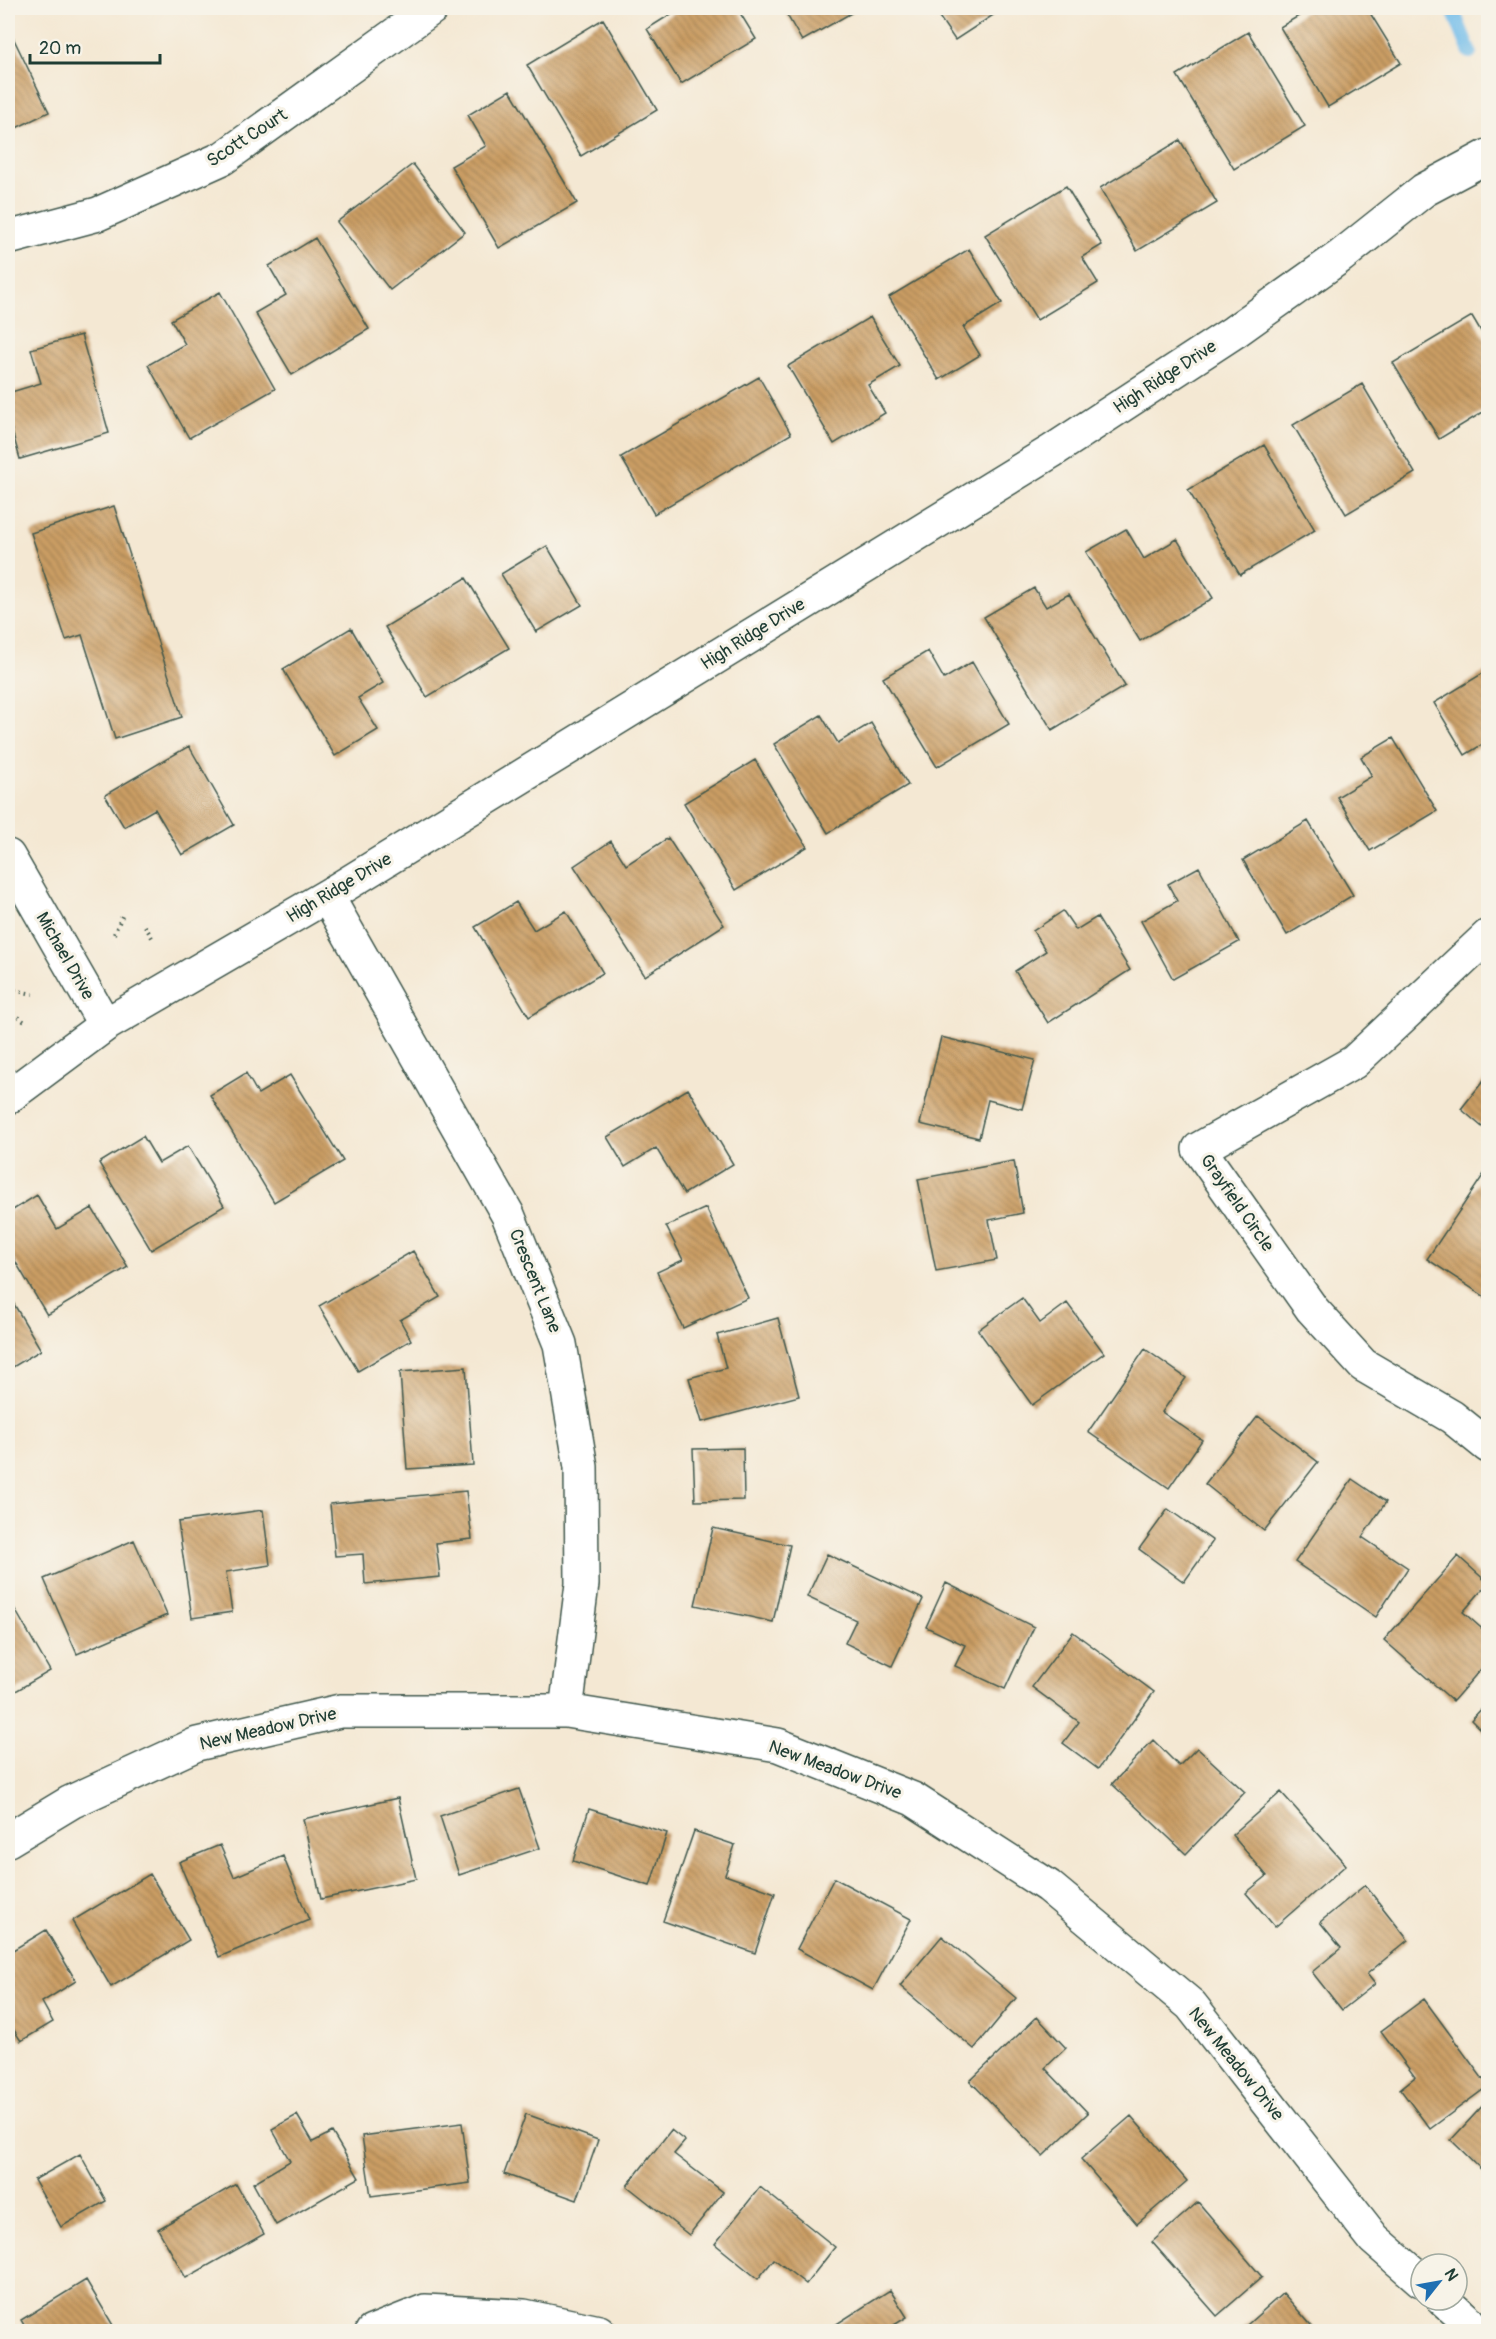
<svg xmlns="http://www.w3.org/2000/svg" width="1496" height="2339" viewBox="0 0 1496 2339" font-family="Pangolin,sans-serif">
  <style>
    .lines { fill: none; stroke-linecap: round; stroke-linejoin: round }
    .stream { stroke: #70bcea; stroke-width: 14 }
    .building { fill: url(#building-back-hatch) }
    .minor-casing { stroke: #3f574c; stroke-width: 36 }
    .path { stroke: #3f574c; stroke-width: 4; stroke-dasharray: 1.5 4.5; stroke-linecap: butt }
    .minor { stroke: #fff; stroke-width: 33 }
    .labels { text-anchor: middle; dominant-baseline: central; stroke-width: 6; stroke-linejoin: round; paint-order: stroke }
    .street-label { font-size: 18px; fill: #1f3d34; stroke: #f7f3e8 }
  </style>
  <defs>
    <pattern id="building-back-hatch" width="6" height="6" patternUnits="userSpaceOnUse" patternTransform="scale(1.5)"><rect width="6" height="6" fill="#ca9d63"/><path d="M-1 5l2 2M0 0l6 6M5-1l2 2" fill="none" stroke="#a38152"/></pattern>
  </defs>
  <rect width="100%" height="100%" fill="#f7f3e8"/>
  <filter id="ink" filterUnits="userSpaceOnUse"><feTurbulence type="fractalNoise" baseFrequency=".0167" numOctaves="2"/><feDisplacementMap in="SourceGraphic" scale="12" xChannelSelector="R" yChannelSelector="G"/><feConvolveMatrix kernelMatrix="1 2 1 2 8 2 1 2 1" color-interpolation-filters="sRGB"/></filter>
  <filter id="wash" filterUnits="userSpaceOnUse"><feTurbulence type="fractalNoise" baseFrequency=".008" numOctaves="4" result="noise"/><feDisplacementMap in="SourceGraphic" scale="24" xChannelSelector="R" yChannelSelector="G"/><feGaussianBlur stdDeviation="1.35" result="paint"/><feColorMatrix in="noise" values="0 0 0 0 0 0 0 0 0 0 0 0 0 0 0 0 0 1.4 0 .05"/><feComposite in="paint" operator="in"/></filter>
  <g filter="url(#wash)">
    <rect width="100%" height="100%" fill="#f4e8d3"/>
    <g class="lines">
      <path class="stream" d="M1452,8L1470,52"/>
    </g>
    <g id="blocks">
      <path class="building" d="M674,8H737L756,39L681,84L647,29L676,11Z
        M783,8H860L802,41Z
        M933,8H1004L955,40Z
        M1312,8H1367L1401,63L1328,107L1280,27Z
        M603,19L657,110L581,156L527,65Z
        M8,27L49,112L8,132Z
        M1248,32L1305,126L1234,169L1177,75Z
        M510,90L577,203L499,248L451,166L486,146L468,115Z
        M1180,140L1217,203L1137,251L1100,188Z
        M413,164L465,232L390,290L337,222Z
        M1066,186L1102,245L1082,257L1098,283L1037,320L985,235Z
        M315,238L369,329L292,375L255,313L286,295L269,266Z
        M969,249L1002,303L963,327L980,355L939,380L889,297Z
        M220,292L275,389L189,438L148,365L185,344L171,320Z
        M1472,316L1488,343V409L1439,439L1393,363Z
        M870,317L900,366L868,385L885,413L834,444L788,366Z
        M81,335L109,433L20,459L8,417V393L41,383L31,349Z
        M759,377L791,434L654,514L621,457Z
        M1362,384L1415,473L1346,514L1293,425Z
        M1264,445L1315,530L1240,575L1188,490Z
        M114,506L182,717L115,739L82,635L66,640L31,533Z
        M1126,529L1144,559L1177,539L1213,598L1140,641L1086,552Z
        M547,546L582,605L536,632L501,574Z
        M466,578L509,648L427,697L385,627Z
        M1034,588L1046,607L1069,594L1125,686L1052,730L984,617Z
        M351,628L383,683L358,698L378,730L335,756L283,669Z
        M928,651L944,679L972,662L1009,724L937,767L883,678Z
        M1488,670V741L1465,755L1434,703Z
        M821,715L838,743L871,723L908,785L828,833L774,744Z
        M1393,738L1437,811L1370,851L1337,797L1372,776L1361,757Z
        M189,746L234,825L182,855L155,809L124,827L105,795Z
        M755,760L807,847L736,890L684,803Z
        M1308,821L1353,895L1287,935L1243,860Z
        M668,838L724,925L645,976L574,866L611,841L626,865Z
        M1199,867L1239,942L1173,979L1141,921L1177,901L1168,884Z
        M516,902L534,930L566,911L603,973L529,1017L475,927Z
        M1063,911L1076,930L1097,917L1130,970L1048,1023L1015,971L1046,951L1033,931Z
        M941,1037L1035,1060L1022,1109L988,1100L979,1138L920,1124Z
        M246,1073L258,1094L290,1075L343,1161L274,1202L210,1095Z
        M1488,1075V1132L1461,1109Z
        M688,1089L733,1164L684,1194L656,1148L625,1167L607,1137Z
        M143,1136L159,1163L188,1146L224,1206L151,1250L99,1163Z
        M1014,1161L1023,1213L989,1220L997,1260L936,1271L918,1179Z
        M1484,1174L1488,1177V1292L1485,1297L1427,1259Z
        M37,1195L57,1229L92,1208L128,1267L47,1315L8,1249V1213Z
        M706,1208L748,1298L683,1328L657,1272L683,1260L666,1226Z
        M413,1251L440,1297L400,1320L411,1340L358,1371L319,1306Z
        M8,1294L41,1350L8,1370Z
        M1022,1298L1040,1323L1067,1303L1104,1353L1032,1405L978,1330Z
        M778,1318L799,1396L702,1422L689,1378L726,1368L717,1335Z
        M1145,1349L1186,1378L1162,1412L1202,1440L1169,1488L1088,1432Z
        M466,1367L473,1465L407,1469L400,1372Z
        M1258,1416L1318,1462L1264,1531L1205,1484Z
        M743,1448L744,1500L695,1501L693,1449Z
        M1352,1479L1386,1502L1362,1537L1408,1568L1376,1617L1295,1562Z
        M466,1491L472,1539L436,1543L440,1577L365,1584L363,1554L335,1556L330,1504Z
        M1168,1509L1213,1541L1184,1582L1139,1549Z
        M263,1510L270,1565L226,1572L232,1612L192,1618L178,1522Z
        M713,1528L790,1545L773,1622L695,1605Z
        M134,1540L167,1615L77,1654L44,1579Z
        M827,1554L923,1599L892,1666L845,1643L856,1620L807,1597Z
        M1458,1556L1488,1583L1463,1612L1488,1634V1661L1453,1701L1384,1640Z
        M946,1583L1034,1627L1005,1689L955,1666L965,1645L926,1627Z
        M8,1597L50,1671L9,1695L8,1693Z
        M1073,1632L1154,1692L1098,1769L1063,1743L1079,1722L1032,1687Z
        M1488,1702V1737L1471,1720Z
        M1153,1740L1179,1766L1197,1748L1245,1792L1186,1854L1112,1784Z
        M519,1789L540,1848L459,1875L440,1816Z
        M1281,1792L1346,1865L1275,1927L1246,1893L1267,1876L1232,1835Z
        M398,1798L416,1879L321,1899L303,1819Z
        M589,1809L667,1833L650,1886L573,1861Z
        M694,1831L735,1845L725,1875L775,1893L755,1953L663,1921Z
        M220,1845L234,1877L283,1856L309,1920L219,1957L179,1862Z
        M150,1874L189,1940L111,1987L72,1921Z
        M834,1878L911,1919L873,1990L797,1949Z
        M1365,1885L1408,1940L1367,1974L1375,1984L1342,2010L1312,1972L1341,1948L1320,1922Z
        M46,1930L76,1981L42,2002L53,2022L21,2041L8,2021V1953Z
        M942,1936L1016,1998L974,2049L900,1986Z
        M1424,1999L1488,2086L1430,2129L1400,2089L1415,2077L1381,2031Z
        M1037,2017L1066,2048L1045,2068L1088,2113L1043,2156L970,2081Z
        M1488,2100V2176L1451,2140Z
        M526,2114L598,2140L577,2200L504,2174Z
        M297,2115L313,2142L332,2132L359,2178L276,2225L253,2183L290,2161L272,2129Z
        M1131,2116L1187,2181L1137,2224L1081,2159Z
        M462,2123L470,2183L371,2196L362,2136Z
        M671,2130L685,2141L674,2154L723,2192L689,2235L627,2186Z
        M80,2154L106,2201L61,2227L34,2180Z
        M236,2184L264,2234L186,2278L158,2229Z
        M760,2187L835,2247L806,2284L774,2259L758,2279L715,2244Z
        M1198,2202L1262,2277L1217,2316L1152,2242Z
        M86,2280L117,2332H28L21,2320Z
        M890,2290L907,2317L883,2332H824Z
        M1283,2293L1317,2332H1239Z"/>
    </g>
  </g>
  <g filter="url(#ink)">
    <use href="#blocks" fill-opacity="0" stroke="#3f574c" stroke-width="1.5"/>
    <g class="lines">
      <defs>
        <path id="minor" d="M8,238L98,214L223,158L432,8
          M8,856L105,1025
          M327,896L508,1215L560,1344L581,1467L582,1584L566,1711
          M1488,936L1354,1062L1199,1149L1312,1309L1363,1365L1452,1417L1488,1446
          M8,1097L105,1025L327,896L1052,451L1234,332L1341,256L1424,190L1488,156
          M8,1840L71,1802L197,1744L340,1711H566L778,1745L913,1799L1048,1886L1191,2005L1374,2239L1421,2280
          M1444,2300L1480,2332
          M372,2332L425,2311L524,2316L599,2332"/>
      </defs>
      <use href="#minor" class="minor-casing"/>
      <path class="path" d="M145,926L154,941
        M114,934L123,914
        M9,989L33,994
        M8,1010L25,1022"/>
      <use href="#minor" class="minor"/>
    </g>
  </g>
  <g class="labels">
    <g class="street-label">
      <text transform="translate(247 138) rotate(-33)">Scott Court</text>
      <text transform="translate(1165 377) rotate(-33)">High Ridge Drive</text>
      <text transform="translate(753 634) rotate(-32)">High Ridge Drive</text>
      <text transform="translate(339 888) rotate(-31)">High Ridge Drive</text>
      <text transform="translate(65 956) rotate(60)">Michael Drive</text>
      <text transform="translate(1237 1203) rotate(55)">Grayfield Circle</text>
      <text transform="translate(535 1281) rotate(68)">Crescent Lane</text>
      <text transform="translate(268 1729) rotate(-13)">New Meadow Drive</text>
      <text transform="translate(835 1770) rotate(20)">New Meadow Drive</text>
      <text transform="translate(1236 2064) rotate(51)">New Meadow Drive</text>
    </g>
  </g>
  <rect width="1496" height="2339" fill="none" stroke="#f7f3e8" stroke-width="30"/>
  <g transform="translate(1439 2282) rotate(59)"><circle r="28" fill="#f7f3e8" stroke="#a1aaa0" stroke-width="1.5"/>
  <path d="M0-4.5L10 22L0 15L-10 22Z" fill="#1f6fb2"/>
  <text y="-9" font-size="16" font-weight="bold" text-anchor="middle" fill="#1f3d34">N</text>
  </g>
  <path d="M30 54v9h130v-9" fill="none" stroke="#1f3d34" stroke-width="3"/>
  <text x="39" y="54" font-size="18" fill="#1f3d34" stroke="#f7f3e8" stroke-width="4.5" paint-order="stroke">20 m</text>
</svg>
